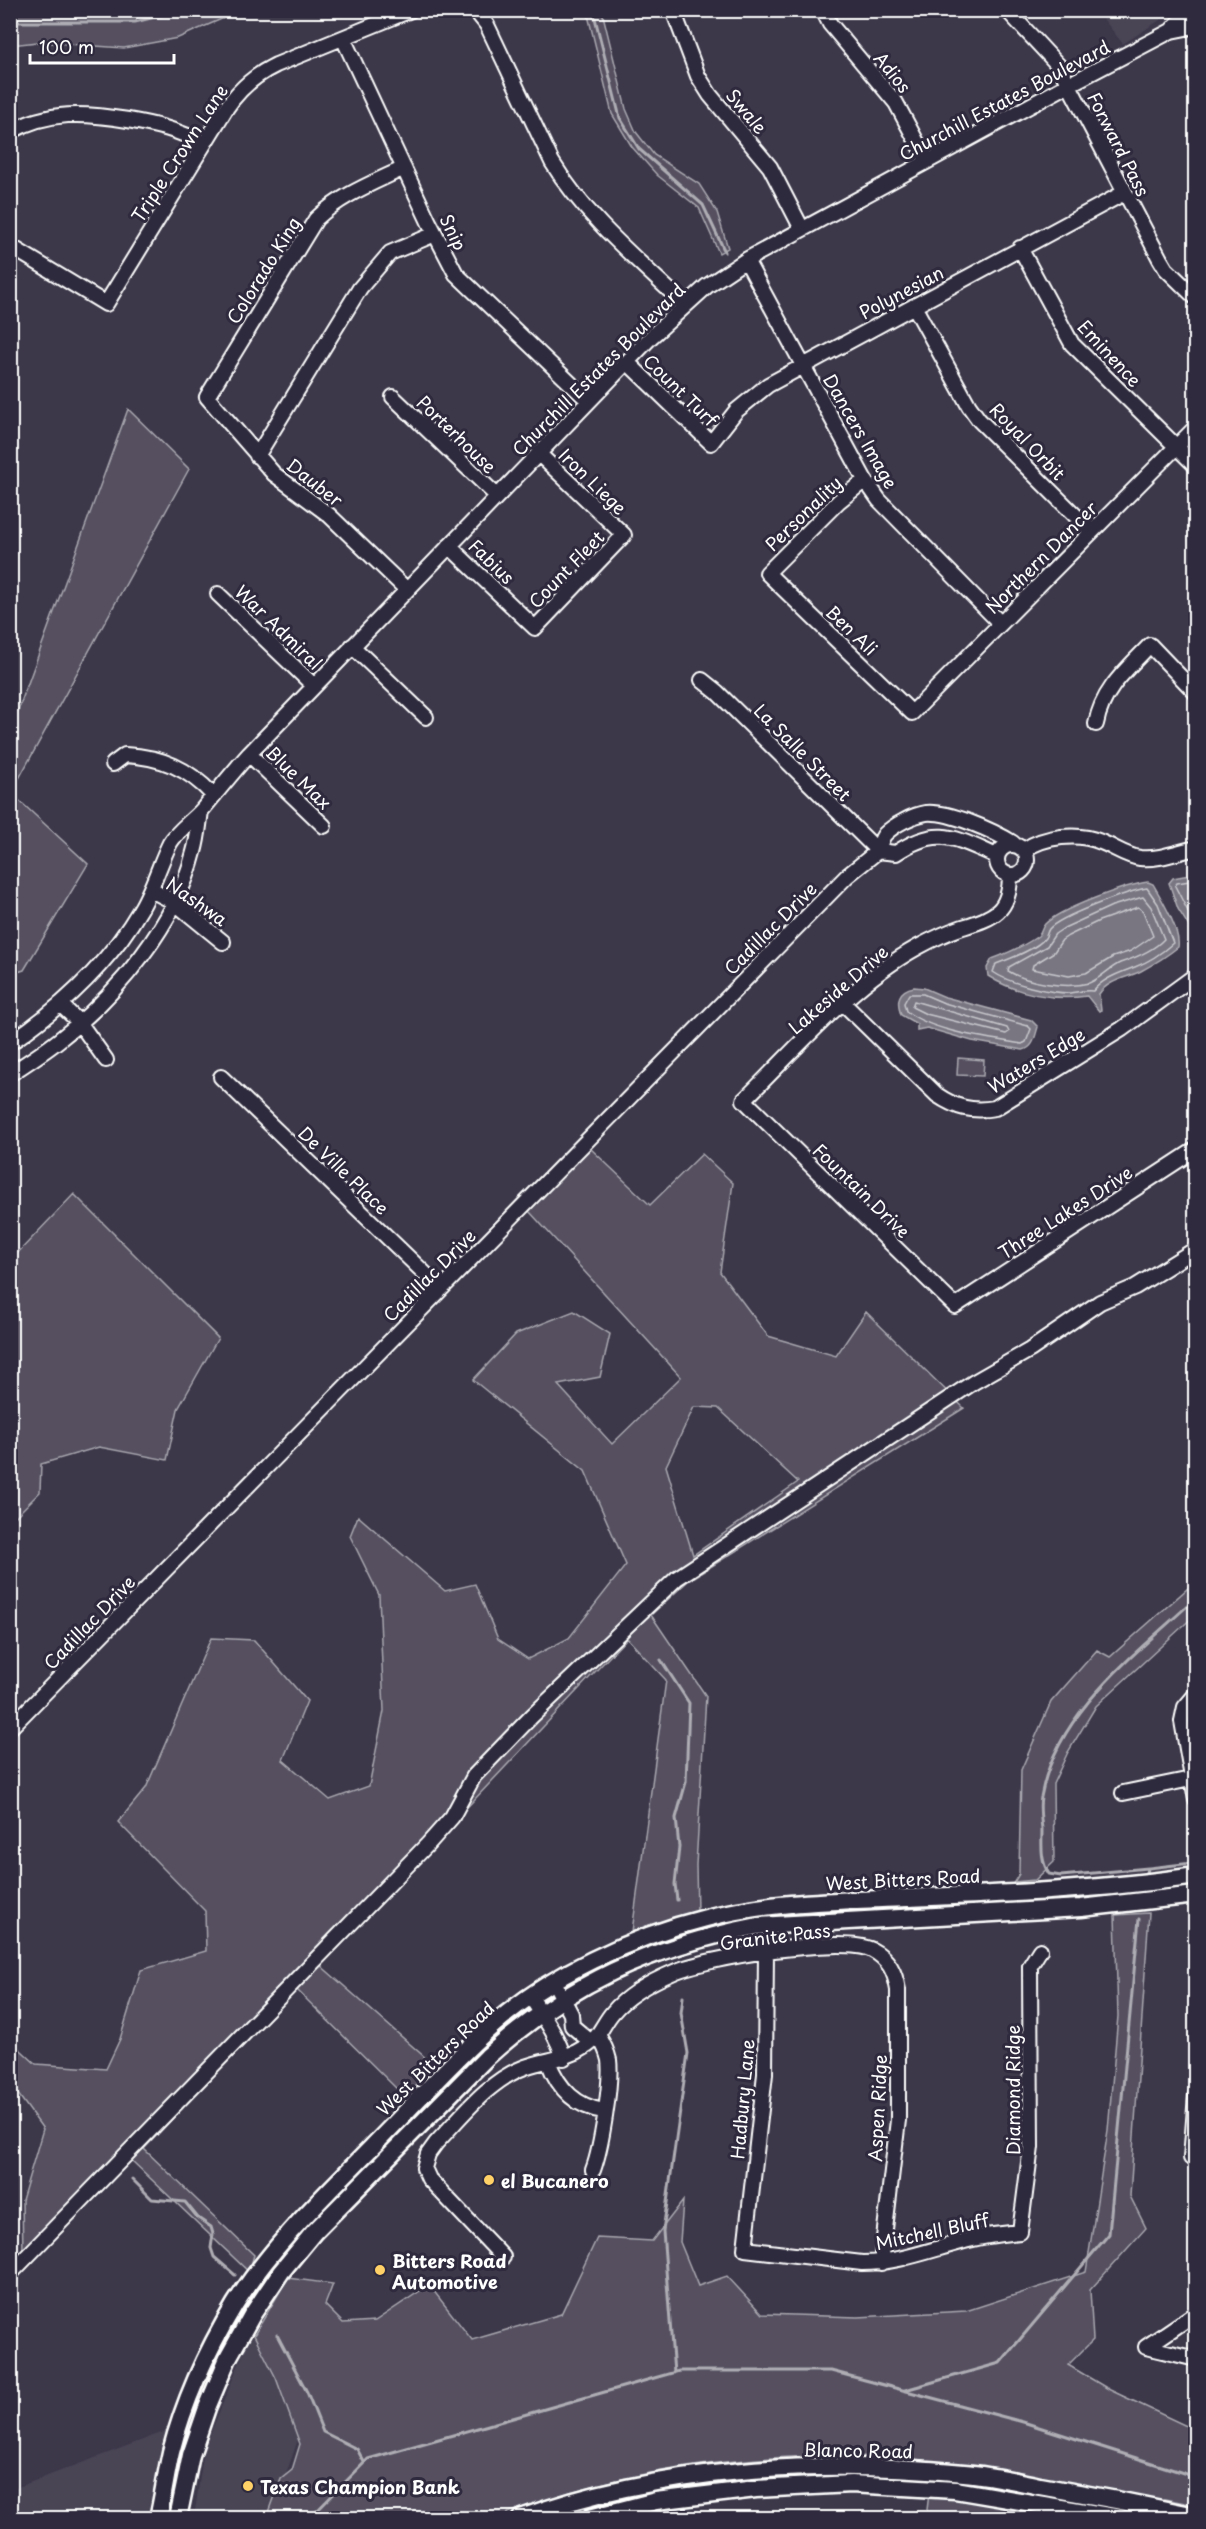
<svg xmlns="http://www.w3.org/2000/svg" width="1206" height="2529" viewBox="0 0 1206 2529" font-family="'Playpen Sans',sans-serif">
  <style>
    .built { fill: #494455 }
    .green { fill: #555060; stroke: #aaa8b0; stroke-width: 1.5; fill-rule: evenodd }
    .water { fill: #797682; stroke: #afadb4; stroke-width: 1.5 }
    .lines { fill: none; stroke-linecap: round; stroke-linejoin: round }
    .shore { stroke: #c9c8cd; stroke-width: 1.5 }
    .stream { stroke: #afadb4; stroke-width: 3 }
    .minor-casing { stroke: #fff; stroke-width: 18 }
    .major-casing { stroke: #fff; stroke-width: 21 }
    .minor { stroke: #2f2a3d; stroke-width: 14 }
    .major { stroke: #2f2a3d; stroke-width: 16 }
    .poi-dot { fill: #ffd166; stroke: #2f2a3d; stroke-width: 2 }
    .labels { text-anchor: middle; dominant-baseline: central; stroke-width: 6; stroke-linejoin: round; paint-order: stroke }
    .street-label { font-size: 18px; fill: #fff; stroke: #2f2a3d }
    .poi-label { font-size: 18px; font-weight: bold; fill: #fff; stroke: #2f2a3d; text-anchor: start }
  </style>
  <rect width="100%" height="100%" fill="#3c3749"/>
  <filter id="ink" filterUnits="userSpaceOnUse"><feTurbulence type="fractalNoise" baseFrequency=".0167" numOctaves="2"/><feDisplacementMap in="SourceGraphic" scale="12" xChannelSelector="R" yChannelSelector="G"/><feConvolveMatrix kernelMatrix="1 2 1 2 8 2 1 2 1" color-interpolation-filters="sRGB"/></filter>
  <g filter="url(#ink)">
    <path class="built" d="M1097,11H1174L1123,44Z
      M254,2335L304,2422L271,2518H194L204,2449L245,2349Z
      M169,2430L154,2518H11L10,2490Z"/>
    <path class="green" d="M10,11L11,10L240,11L178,38L124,48L38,42L11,45Z
      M587,11H602L626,109L636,132L654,155L699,184L717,212L728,248L719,253L699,208L657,175L632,147L612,114Z
      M128,409L189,469L11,793V730Z
      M11,793L88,864L24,970L11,974Z
      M958,1058L984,1060L983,1076L957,1075Z
      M590,1148L650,1205L702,1154L733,1183L720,1272L768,1336L836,1356L866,1312L964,1408L688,1581L651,1615L706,1696L696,1865L697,1912L676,1918L631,1939L666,1680L627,1638L319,1964L436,2067L404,2096L295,1988L144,2149L254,2255L249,2272L131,2160L11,2283V2266L23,2252L22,2200L43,2129L13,2087L11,2088L10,2040L36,2064L106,2069L120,2039L141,1970L206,1951L205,1911L118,1822L146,1788L211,1638L254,1640L307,1701L283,1760L330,1800L369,1786L384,1711L379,1595L350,1536L358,1516L445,1591L475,1584L498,1639L528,1659L569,1638L626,1565L585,1471L473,1380L516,1334L574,1311L610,1334L600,1377L558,1385L612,1444L681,1377L529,1211ZM694,1407L718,1408L798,1482L693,1555L666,1466Z
      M74,1194L218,1338L178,1409L167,1460L99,1447L41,1464L40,1492L11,1521V1260Z
      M1195,1582V1615L1096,1706L1068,1752L1053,1784L1054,1862L1035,1880L1014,1882L1019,1874L1021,1770L1051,1702L1097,1650L1110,1657Z
      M1149,1913L1130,2196L1146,2228L1090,2290L1093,2340L1068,2365L1110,2390L1195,2430V2505L1164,2499L1161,2518H926L933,2461C819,2449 691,2459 581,2489C556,2496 531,2505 507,2513L506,2518H267L281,2479L292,2470L300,2444L276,2378L254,2335L288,2278L333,2284L325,2305L343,2323L375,2321L429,2285L472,2340L561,2314L597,2238L652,2241L683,2201L680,2242L698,2286L727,2276L762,2314L858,2317L966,2311L1086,2272L1108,2130L1118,2016L1115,1915Z"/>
    <path class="water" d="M1195,874H1196L1195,936L1178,909L1169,883L1173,878Z
      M1148,882L1153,884C1161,898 1181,931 1178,947C1167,956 1154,964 1141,971C1127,978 1108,980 1099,994L1101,1010L1099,1011L1087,996C1055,1001 1016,994 988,976L987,968L992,959C1008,953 1024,946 1038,936C1042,933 1041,928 1045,924C1060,909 1125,885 1148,882Z
      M914,987L924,988L945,997L1031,1020L1038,1027C1035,1036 1034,1048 1023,1050L972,1041L927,1028L917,1030V1024L901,1015C896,1001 898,990 914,987Z"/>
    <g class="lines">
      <path class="shore" d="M1196,880L1177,883L1175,886L1196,927
        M1147,888L1158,904L1173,943C1163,952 1148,962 1135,967C1120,973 1103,978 1093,991C1085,990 1078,992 1070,993C1050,993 1010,984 993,972L996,964C1009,959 1037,949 1045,938C1047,935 1047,932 1049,929C1060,916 1129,891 1147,888Z
        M1143,897L1151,907L1164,939C1153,951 1135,958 1120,963C1109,968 1100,979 1089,983C1066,989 1028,983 1008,971L1009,967L1047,946L1055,934L1064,928L1112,906Z
        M1138,907L1143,911L1153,936L1131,951L1113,957L1086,973L1069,976L1032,969L1033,965L1054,952L1062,940L1068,936L1099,921Z
        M909,994H923L944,1003L1028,1026L1031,1029L1026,1042L1022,1044C987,1038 933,1032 906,1011L904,1003Z
        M914,1001L1007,1028L1009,1032L1006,1034L926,1014L912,1007Z"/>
      <path class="stream" d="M593,10L620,118L639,149L703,205L725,252
        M10,22H135L183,10
        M661,1660L689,1703L686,1782L676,1818L679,1847L675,1884L677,1900
        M1149,1868L1192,1863L1196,1859
        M1147,1873L1148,1868L1061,1876L1049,1874C1040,1860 1042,1845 1042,1829C1041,1819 1039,1807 1041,1797C1056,1712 1136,1654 1196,1598
        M132,2179L152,2199L185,2202L198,2218L211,2227L213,2234L211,2248L214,2257L235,2275
        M277,2335L307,2392L323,2432L357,2449L364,2462
        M674,2373L663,2231L688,2053L681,2013L683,1997
        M905,2390L1000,2363L1109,2234L1139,1919
        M310,2518L368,2459L679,2371H831L1023,2422L1196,2477"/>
      <defs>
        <path id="minor" d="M475,10L487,25L552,162C586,218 638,260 685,305
          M673,10L698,76L710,95L770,167L802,229
          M823,10L830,24L896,103L927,161
          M1007,10L1059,66L1160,259L1166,269L1196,298
          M1171,31L1190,10
          M343,38L429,222L456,274L589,401
          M10,132C49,110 86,113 128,120C156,125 179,130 204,144
          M404,168C373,183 341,195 316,219L207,397L274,474L329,515L407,590
          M10,246L106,304L225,110C238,90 255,75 276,65L411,10
          M1020,248L1072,344L1196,466
          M746,260L865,480L879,500L1000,623
          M914,306L969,406L979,420L1091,531
          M627,362L711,443L736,411L768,385L1124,193
          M393,397L497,496
          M257,456L360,288L390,253L435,234
          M865,480L839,501L767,573L912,713L1196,427
          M449,546L535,628L624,535L538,453
          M218,594L314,686
          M352,646L426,717
          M702,680L717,692L878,851
          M1096,724C1102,690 1127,669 1150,645L1196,693
          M249,754L324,826
          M113,764L125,755C162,757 188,768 213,795
          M997 860a15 15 0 1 1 30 0a15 15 0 1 1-30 0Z
          M1024,850C1044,836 1078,832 1101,842C1114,847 1126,856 1140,858C1158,860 1178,852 1196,848
          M878,851C880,846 881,838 885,834C894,825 913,815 926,813C949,811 994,831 1013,843
          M878,851L896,853C938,825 955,838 997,856
          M1010,875C1010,914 991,918 960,928C945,933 931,940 918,947C851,984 798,1047 744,1100L955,1306L1196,1149
          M151,890L174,902L223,942
          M843,1003L937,1095C956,1108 972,1112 995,1108L1122,1029L1196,975
          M60,1004L79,1022L106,1060
          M10,1043C62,1007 108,965 140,910C153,889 159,865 170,843C177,831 192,821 202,810C217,792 232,773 249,754L652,336L707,286L746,260L1068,85L1171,31L1196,26
          M10,1074C27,1063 44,1052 59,1040C117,995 176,924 194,852C198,839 199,824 201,811
          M221,1077L441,1289
          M1196,1694L1185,1707L1182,1721L1196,1800
          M10,1728L847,876L878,851
          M1123,1793L1191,1779
          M766,1951L765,2074L745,2249L862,2263C897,2263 927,2251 961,2242C980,2236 1000,2234 1020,2232L1031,2147L1030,1966L1040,1950
          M554,1982L571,2014L572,2026L591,2042
          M531,1997C544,2018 557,2035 564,2058
          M548,2061C558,2088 575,2107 604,2111
          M1191,2158L1196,2095
          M593,2170C601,2149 612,2083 609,2060C607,2051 603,2043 598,2035
          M503,2257L429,2179L424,2168L428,2154L436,2143C462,2116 489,2080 525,2067C546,2059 566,2060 585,2047C599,2039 603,2023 613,2012C628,1994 653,1981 674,1972C705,1958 843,1935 872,1950C889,1959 895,1972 898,1990V2120L881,2263
          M10,2274L428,1844L452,1817L474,1776L532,1716L677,1578L974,1382L1030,1350L1100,1302L1135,1287L1196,1249
          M1146,2347L1196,2313
          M1146,2347L1196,2359"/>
        <path id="major" d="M158,2518C163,2497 166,2474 171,2452C184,2401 208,2349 235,2304C272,2245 324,2196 372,2147C412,2107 449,2064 491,2027C547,1976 633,1936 706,1918C771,1901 839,1901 907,1898C1003,1894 1100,1890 1196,1876
          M178,2518L191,2455L207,2408L228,2358L252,2315L281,2272L314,2232L487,2057C569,1983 650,1947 758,1926L1081,1908L1196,1895
          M521,2518C660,2467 818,2459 964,2473C989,2475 1015,2481 1040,2486C1092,2495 1144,2505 1196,2516
          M590,2518L656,2501L756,2489L851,2484L955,2490L1120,2518"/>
      </defs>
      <use href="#minor" class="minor-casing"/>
      <use href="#major" class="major-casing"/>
      <use href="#minor" class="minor"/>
      <use href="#major" class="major"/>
    </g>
  </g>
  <g class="poi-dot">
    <circle cx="489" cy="2180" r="6"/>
    <circle cx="380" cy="2270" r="6"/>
    <circle cx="248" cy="2486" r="6"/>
  </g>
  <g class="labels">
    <g class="street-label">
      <text transform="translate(893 72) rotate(51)">Adios</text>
      <text transform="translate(1004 100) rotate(-28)">Churchill Estates Boulevard</text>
      <text transform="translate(747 111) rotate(50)">Swale</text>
      <text transform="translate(1119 144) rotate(63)">Forward Pass</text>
      <text transform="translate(179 153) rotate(-57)">Triple Crown Lane</text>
      <text transform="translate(454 232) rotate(64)">Snip</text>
      <text transform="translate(263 270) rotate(-58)">Colorado King</text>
      <text transform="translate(901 292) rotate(-28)">Polynesian</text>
      <text transform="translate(1110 353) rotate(47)">Eminence</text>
      <text transform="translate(598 369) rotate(-45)">Churchill Estates Boulevard</text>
      <text transform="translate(681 390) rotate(44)">Count Turf</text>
      <text transform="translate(861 431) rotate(60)">Dancers Image</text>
      <text transform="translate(457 434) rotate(44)">Porterhouse</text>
      <text transform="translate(1028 441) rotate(46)">Royal Orbit</text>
      <text transform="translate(593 481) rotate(44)">Iron Liege</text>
      <text transform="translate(315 482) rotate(38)">Dauber</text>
      <text transform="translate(803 513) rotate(-44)">Personality</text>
      <text transform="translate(1041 557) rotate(-45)">Northern Dancer</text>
      <text transform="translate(492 561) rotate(44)">Fabius</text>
      <text transform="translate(566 569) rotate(-46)">Count Fleet</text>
      <text transform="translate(279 627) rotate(44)">War Admiral</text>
      <text transform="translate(852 630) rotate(44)">Ben Ali</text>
      <text transform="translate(803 752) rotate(45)">La Salle Street</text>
      <text transform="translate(299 777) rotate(44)">Blue Max</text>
      <text transform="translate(197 901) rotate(35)">Nashwa</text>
      <text transform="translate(770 928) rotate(-45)">Cadillac Drive</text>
      <text transform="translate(838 989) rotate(-41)">Lakeside Drive</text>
      <text transform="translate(1036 1060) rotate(-31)">Waters Edge</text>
      <text transform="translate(344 1170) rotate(44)">De Ville Place</text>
      <text transform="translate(862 1190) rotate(44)">Fountain Drive</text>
      <text transform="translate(1065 1212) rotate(-33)">Three Lakes Drive</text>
      <text transform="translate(429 1275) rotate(-45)">Cadillac Drive</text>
      <text transform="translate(89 1622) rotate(-46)">Cadillac Drive</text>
      <text transform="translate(903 1879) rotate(-3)">West Bitters Road</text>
      <text transform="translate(775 1936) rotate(-7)">Granite Pass</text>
      <text transform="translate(435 2058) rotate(-44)">West Bitters Road</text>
      <text transform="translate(1012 2090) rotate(-90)">Diamond Ridge</text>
      <text transform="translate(742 2099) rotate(-85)">Hadbury Lane</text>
      <text transform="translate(877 2108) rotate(-87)">Aspen Ridge</text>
      <text transform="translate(932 2231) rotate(-12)">Mitchell Bluff</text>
      <text transform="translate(858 2450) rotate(1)">Blanco Road</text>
    </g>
    <g class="poi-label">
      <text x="501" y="2180">el Bucanero</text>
      <text x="392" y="2260">Bitters Road<tspan x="392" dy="21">Automotive</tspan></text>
      <text x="260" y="2486">Texas Champion Bank</text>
    </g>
  </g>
  <rect width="1206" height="2529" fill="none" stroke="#2f2a3d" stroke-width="36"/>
  <rect x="18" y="18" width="1170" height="2493" fill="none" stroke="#fff" stroke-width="2" filter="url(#ink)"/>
  <path d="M30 54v9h144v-9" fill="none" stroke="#ffffff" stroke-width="3"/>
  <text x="39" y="54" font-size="18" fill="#ffffff" stroke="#2f2a3d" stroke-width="4.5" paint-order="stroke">100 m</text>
</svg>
